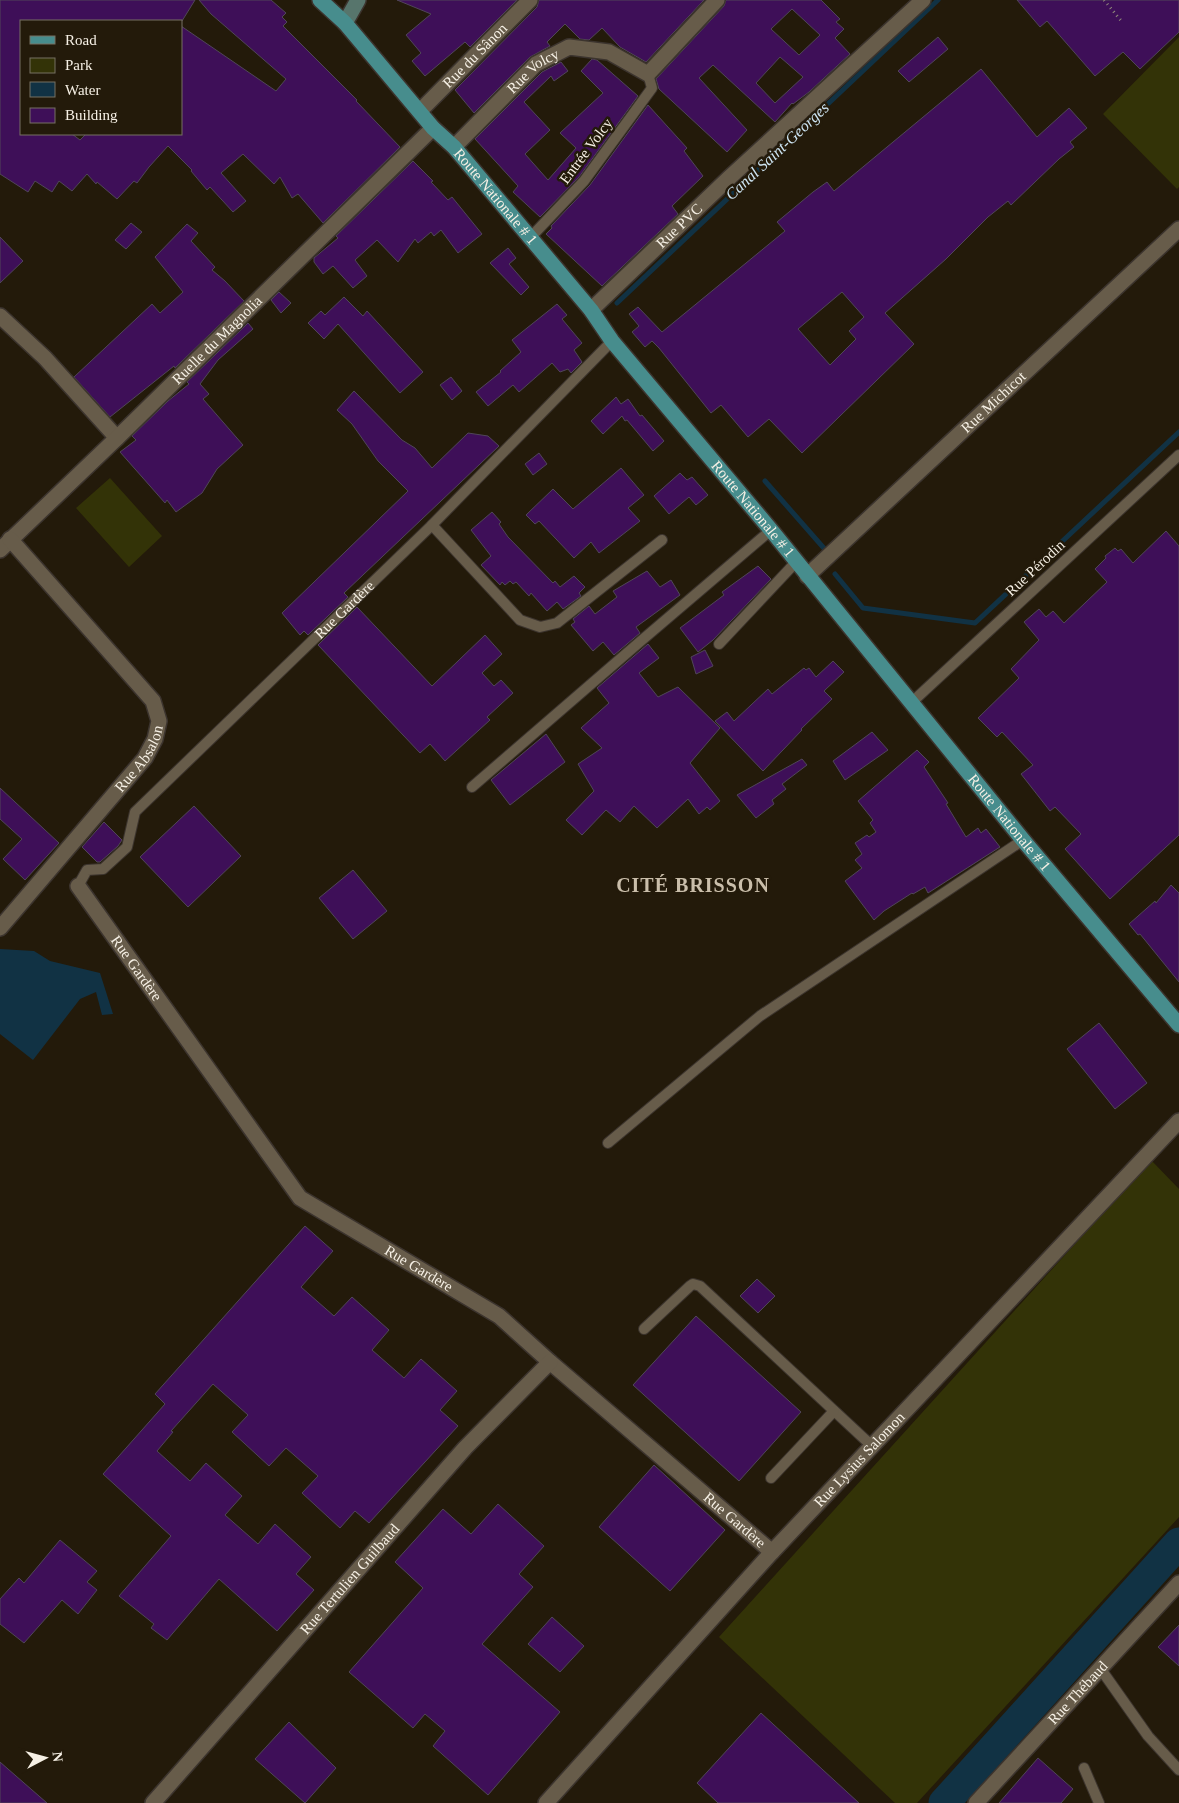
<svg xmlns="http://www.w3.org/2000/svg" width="1179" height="1803" viewBox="0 0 1179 1803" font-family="Georgia,serif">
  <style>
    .green { fill: #333307 }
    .water { fill: #113244 }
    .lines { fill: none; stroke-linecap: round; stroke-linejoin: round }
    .stream { stroke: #113244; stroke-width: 5 }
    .river { stroke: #113244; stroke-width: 31 }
    .building { fill: #3e0f58; stroke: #504658; fill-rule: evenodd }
    .lane-casing { stroke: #3c342e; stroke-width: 12 }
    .street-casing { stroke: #3c342e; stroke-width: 18 }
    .secondary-casing { stroke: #3c342e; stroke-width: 18 }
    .primary-casing { stroke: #3c342e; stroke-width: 18 }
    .path { stroke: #8f887a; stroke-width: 3; stroke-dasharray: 1 4; stroke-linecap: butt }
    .lane { stroke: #675c4a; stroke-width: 10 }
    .street { stroke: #675c4a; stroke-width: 15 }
    .secondary { stroke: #57756c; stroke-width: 15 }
    .primary { stroke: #478d8d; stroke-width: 15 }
    .labels { text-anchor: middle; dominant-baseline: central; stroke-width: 5; stroke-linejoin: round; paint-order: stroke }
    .street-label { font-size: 15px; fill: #f6f0e5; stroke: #231a0a }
    .water-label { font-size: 16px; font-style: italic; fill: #cde4f2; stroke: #231a0a }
    .district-label { font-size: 20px; font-weight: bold; letter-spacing: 1px; fill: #cabeaa; stroke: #231a0a }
  </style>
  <rect width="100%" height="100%" fill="#231a0a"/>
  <path class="green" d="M1179,37V187L1177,189L1103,114Z
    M110,478L162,536L129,567L76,508Z
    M1151,1160L1179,1189V1517L917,1803H895L719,1637Z"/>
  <path class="water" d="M0,949L34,951L50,961L100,973L113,1014L102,1015L96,992L80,999L33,1060L0,1034Z"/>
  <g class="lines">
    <path class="stream" d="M617,303L938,0
      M765,481L829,554
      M835,574L863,608L975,623L1179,432"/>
    <path class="river" d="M944,1803L1179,1543"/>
  </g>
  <path class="building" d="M0,0H195L182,21H21V134H72L80,140L86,134H181V26L276,91L286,79L211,14L199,0H271L286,13L282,17L287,22L283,26L357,100L356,101L400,147L323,223L298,194L292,198L280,177L274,184L243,154L221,173L246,201L233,212L210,187L207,190L191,171L192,170L168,146L149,167L137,183L134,181L117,199L97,182L96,184L87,174L72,191L59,181L52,192L35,181L28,192L0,174Z
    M397,0H517L470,47L465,42L425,76L412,61L421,53L406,35L431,14Z
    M539,0H704L646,62L620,47L602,28L589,40L580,39L565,24L547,42L550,46L530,57L474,113L455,90L537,7Z
    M726,0H821L840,19L836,22L844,29L835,38L850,54L809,92L793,104L792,103L775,122L713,65L699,78L747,130L727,152L659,89L656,79L724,6ZM792,9L820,35L799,55L771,29ZM780,57L803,77L775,103L756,83Z
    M1017,0H1179V32L1140,69L1123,52L1095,76L1047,21L1040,27Z
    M938,37L948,49L909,82L898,71Z
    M592,59L597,60L638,96L579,177L540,217L513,192L518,186L475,139L542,72L561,62L568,71L554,81L551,76L524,102L550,130L525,154L548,180L576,148L560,133L603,93L581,71Z
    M981,69L1037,137L1069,108L1087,128L1070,142L1074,147L1059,159L1011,205L1008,201L988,217L946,259L885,313L914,344L802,453L769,419L748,437L721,405L711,413L659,348L652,341L645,347L632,332L639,326L629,314L638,307L662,332L785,231L777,222L813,192L827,182L834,191ZM842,292L864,317L849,331L856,339L830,365L798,329Z
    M648,105L687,148L684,151L703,176L672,206L678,214L602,286L546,234L552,228L551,226L590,185Z
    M413,161L433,181L431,182L448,200L452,197L482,234L458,253L441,230L434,236L431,232L418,243L415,239L398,262L377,240L355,260L367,276L353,288L333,266L323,274L314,262V258L338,238L336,236Z
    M131,223L142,232L126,249L115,240Z
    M187,224L198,233L191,241L215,267L212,270L225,281L244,301L175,368L174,366L110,417L74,377L152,304L160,313L183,292L155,257Z
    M0,237L23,261L0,283Z
    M508,248L516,258L509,264L529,287L521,295L490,263Z
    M279,292L291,303L281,313L271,300Z
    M344,297L363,316L367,311L423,372L400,393L338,324L324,339L308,323L321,311L325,315Z
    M557,304L567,315L562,319L582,343L574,350L582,362L571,373L568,369L560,372L552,363L519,392L513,385L488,406L476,392L501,372L500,371L521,352L512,340Z
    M248,323L253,329L218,360L200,384L209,394L203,399L243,445L217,469L202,493L176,512L167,500L165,503L120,452L136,440L132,436L168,401L189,384L187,382Z
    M451,377L462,391L452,400L440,385Z
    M354,391L402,440L415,448L432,468L468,433L488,436L499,446L344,593L348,597L308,635L304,631L300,635L282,613L408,491L378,461L352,424L337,410Z
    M616,397L621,404L628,399L640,416L642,415L664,441L653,451L627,420L625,421L622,416L603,434L591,421Z
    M539,453L547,464L533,475L525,464Z
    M621,468L644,495L628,508L640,521L599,553L591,542L574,558L539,521L535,524L526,515L553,489L573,509Z
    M680,473L687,480L692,477L708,495L696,505L689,497L669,514L654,496Z
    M492,512L501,522L499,524L508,537L553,583L555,581L560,587L574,576L585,587L579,593L581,596L563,609L557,602L547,611L531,593L529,596L516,582L513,584L510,581L505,585L502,582L500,585L481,565L491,556L471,530Z
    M1166,531L1179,546V835L1110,899L1065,849L1081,834L1055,807L1050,811L1021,774L1033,765L1002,732L997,737L978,718L1019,678L1011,669L1039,640L1024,622L1039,609L1046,617L1053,611L1064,623L1107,582L1095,569L1106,558L1105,556L1115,548L1118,551L1121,549L1133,563Z
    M758,566L771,579L713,640L698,652L680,628L724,595L722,592Z
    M647,571L660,587L671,580L680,595L636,627L640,633L614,655L603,642L593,651L571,625L575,622L573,619L589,606L595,614L617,597L613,591Z
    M357,607L432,686L485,635L502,654L482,673L494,686L501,680L513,693L487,717L490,720L445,761L430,744L420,753L318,645Z
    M648,644L659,658L639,673L658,697L678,687L720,728L690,763L720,801L710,810L707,807L699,814L688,799L657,828L634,806L620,822L606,810L582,835L566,820L594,791L578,764L602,748L581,728L609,703L597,688Z
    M705,650L713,666L696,674L691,657Z
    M833,661L844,672L824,691L832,699L801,729L802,730L763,771L715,721L727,712L734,721L768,689L772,694L804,668L806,670L809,668L816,677Z
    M872,732L888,750L845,780L833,761Z
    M546,734L565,762L510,805L491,780Z
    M917,750L929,762L924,767L948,803L946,804L966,837L978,828L981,833L986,829L1000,847L928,893L925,887L913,894L912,893L884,911L874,920L845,881L862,868L855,860L862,854L855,843L867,835L869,837L876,832L870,823L873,820L858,801Z
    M802,759L807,765L782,784L786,789L772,800L774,804L756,818L737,795Z
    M0,788L59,843L25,880L3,859L22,839L0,819Z
    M194,806L241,856L188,907L140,857Z
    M104,822L122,840L118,846L100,862H97L82,847Z
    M353,870L387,911L353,939L319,898Z
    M1171,885L1179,893V982L1140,934L1138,935L1129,924L1155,901L1156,903Z
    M1099,1023L1147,1083L1115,1109L1067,1049Z
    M305,1226L333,1251L301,1287L334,1316L352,1297L389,1330L372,1350L404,1378L421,1359L457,1391L440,1410L458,1426L369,1523L355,1511L340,1528L302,1493L318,1476L286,1448L269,1466L232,1432L248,1415L213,1384L171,1431L173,1432L157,1451L190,1481L206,1463L242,1496L225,1515L258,1544L275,1524L311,1557L296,1574L314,1590L277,1631L219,1579L167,1640L151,1628L154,1624L119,1596L171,1536L103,1474L165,1404L155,1394Z
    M757,1279L775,1296L758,1313L740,1296Z
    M696,1316L801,1412L739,1481L633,1385Z
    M654,1465L725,1530L670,1591L599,1527Z
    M498,1504L544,1546L519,1574L533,1587L482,1644L560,1712L488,1795L433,1746L445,1731L425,1714L413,1728L349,1672L423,1588L395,1562L443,1509L471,1534Z
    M60,1540L97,1571L87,1582L97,1590L78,1614L62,1600L24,1643L0,1624V1599L19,1578L24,1583Z
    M552,1617L584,1646L560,1672L528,1644Z
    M1179,1625V1666L1158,1647Z
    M761,1713L859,1803H718L697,1783Z
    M289,1722L336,1768L305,1803L255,1759Z
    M1038,1758L1073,1789L1061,1803H999Z
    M0,1762L47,1803H0Z"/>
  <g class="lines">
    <defs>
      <g id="lane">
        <path d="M530,238L584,181L652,88L648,74"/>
        <path d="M432,525L520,620L540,627L557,623L662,540"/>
        <path d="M719,644L796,562"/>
        <path d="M911,703L1179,455"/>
        <path d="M472,787L642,640L771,530"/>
        <path id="s1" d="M78,886L87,870L103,869L127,847L135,812L432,525L612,341"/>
        <path d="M608,1143L760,1016L1023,840"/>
        <path d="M644,1329L690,1286L693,1284L700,1286L872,1446"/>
        <path d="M771,1478L834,1411"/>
        <path d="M1100,1668L1148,1736L1179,1770"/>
        <path d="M1084,1768L1099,1803"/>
      </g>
      <g id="street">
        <path id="s2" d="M420,111L530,0"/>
        <path id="s3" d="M454,147L536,64L569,47L609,52L648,74L717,0"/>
        <path id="s4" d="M591,310L729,178L923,0"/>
        <path d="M0,316L45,358L117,438"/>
        <path id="s5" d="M0,550L117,438L433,128"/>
        <path id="s6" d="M807,576L1179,229"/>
        <path id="s7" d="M78,886L300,1198L499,1316L550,1362L772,1552"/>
        <path id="s8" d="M0,928L145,758L155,739L159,721L153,701L10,539"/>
        <path id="s9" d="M153,1803L465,1448L550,1362"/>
        <path id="s10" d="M546,1803L772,1552L1179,1121"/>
        <path id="s11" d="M976,1803L1179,1583"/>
      </g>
      <path id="secondary" d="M345,23L358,0"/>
      <g id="primary">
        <path id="s12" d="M320,0L345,23L433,128L454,147L591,310L612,341L771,530L1023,840L1179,1025"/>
      </g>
    </defs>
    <use href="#lane" class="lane-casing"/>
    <use href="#street" class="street-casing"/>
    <use href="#secondary" class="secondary-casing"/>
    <use href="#primary" class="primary-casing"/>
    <path class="path" d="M1104,0L1123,23"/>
    <use href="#lane" class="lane"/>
    <use href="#street" class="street"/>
    <use href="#secondary" class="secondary"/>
    <use href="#primary" class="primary"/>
  </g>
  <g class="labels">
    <g class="street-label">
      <text stroke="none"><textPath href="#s2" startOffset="78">Rue du Sânon</textPath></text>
      <text stroke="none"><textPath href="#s3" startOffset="110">Rue Volcy</textPath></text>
      <text transform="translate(586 151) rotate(-53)">Entrée Volcy</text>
      <text stroke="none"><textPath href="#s12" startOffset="264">Route Nationale # 1</textPath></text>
      <text stroke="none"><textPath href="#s4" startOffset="122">Rue PVC</textPath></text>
      <text stroke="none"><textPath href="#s5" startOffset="302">Ruelle du Magnolia</textPath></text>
      <text stroke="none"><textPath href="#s6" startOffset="255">Rue Michicot</textPath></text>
      <text stroke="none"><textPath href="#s12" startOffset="669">Route Nationale # 1</textPath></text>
      <text transform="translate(1035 568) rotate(-43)">Rue Pérodin</text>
      <text stroke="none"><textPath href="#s1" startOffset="394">Rue Gardère</textPath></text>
      <text stroke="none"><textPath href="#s8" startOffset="220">Rue Absalon</textPath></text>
      <text stroke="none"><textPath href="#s12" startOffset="1074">Route Nationale # 1</textPath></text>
      <text stroke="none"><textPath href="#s7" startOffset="101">Rue Gardère</textPath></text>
      <text stroke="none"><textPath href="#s7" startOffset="521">Rue Gardère</textPath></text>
      <text stroke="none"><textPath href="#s10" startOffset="465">Rue Lysius Salomon</textPath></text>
      <text stroke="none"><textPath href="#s7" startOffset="926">Rue Gardère</textPath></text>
      <text stroke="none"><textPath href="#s9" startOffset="298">Rue Tertulien Guilbaud</textPath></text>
      <text stroke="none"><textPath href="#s11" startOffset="150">Rue Thébaud</textPath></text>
    </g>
    <g class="water-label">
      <text transform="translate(777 151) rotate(-43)">Canal Saint-Georges</text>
    </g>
    <g class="district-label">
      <text x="693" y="885">CITÉ BRISSON</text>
    </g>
  </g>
  <rect x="20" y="20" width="162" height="115" fill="#231a0a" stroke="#777062"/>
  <rect x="30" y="36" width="25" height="8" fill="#478d8d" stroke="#777062"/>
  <text x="65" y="45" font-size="15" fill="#f6f0e5">Road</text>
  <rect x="30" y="58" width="25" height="15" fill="#333307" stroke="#777062"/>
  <text x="65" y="70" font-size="15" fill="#f6f0e5">Park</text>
  <rect x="30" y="82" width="25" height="15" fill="#113244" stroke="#777062"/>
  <text x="65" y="95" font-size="15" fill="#f6f0e5">Water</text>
  <rect x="30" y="108" width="25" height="15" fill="#3e0f58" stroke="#777062"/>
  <text x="65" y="120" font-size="15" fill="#f6f0e5">Building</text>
  <g transform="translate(45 1758) rotate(84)" stroke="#231a0a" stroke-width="4" paint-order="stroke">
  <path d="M0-4L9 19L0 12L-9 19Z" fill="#f6f0e5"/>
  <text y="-8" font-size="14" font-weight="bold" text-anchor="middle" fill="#f6f0e5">N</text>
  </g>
</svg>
